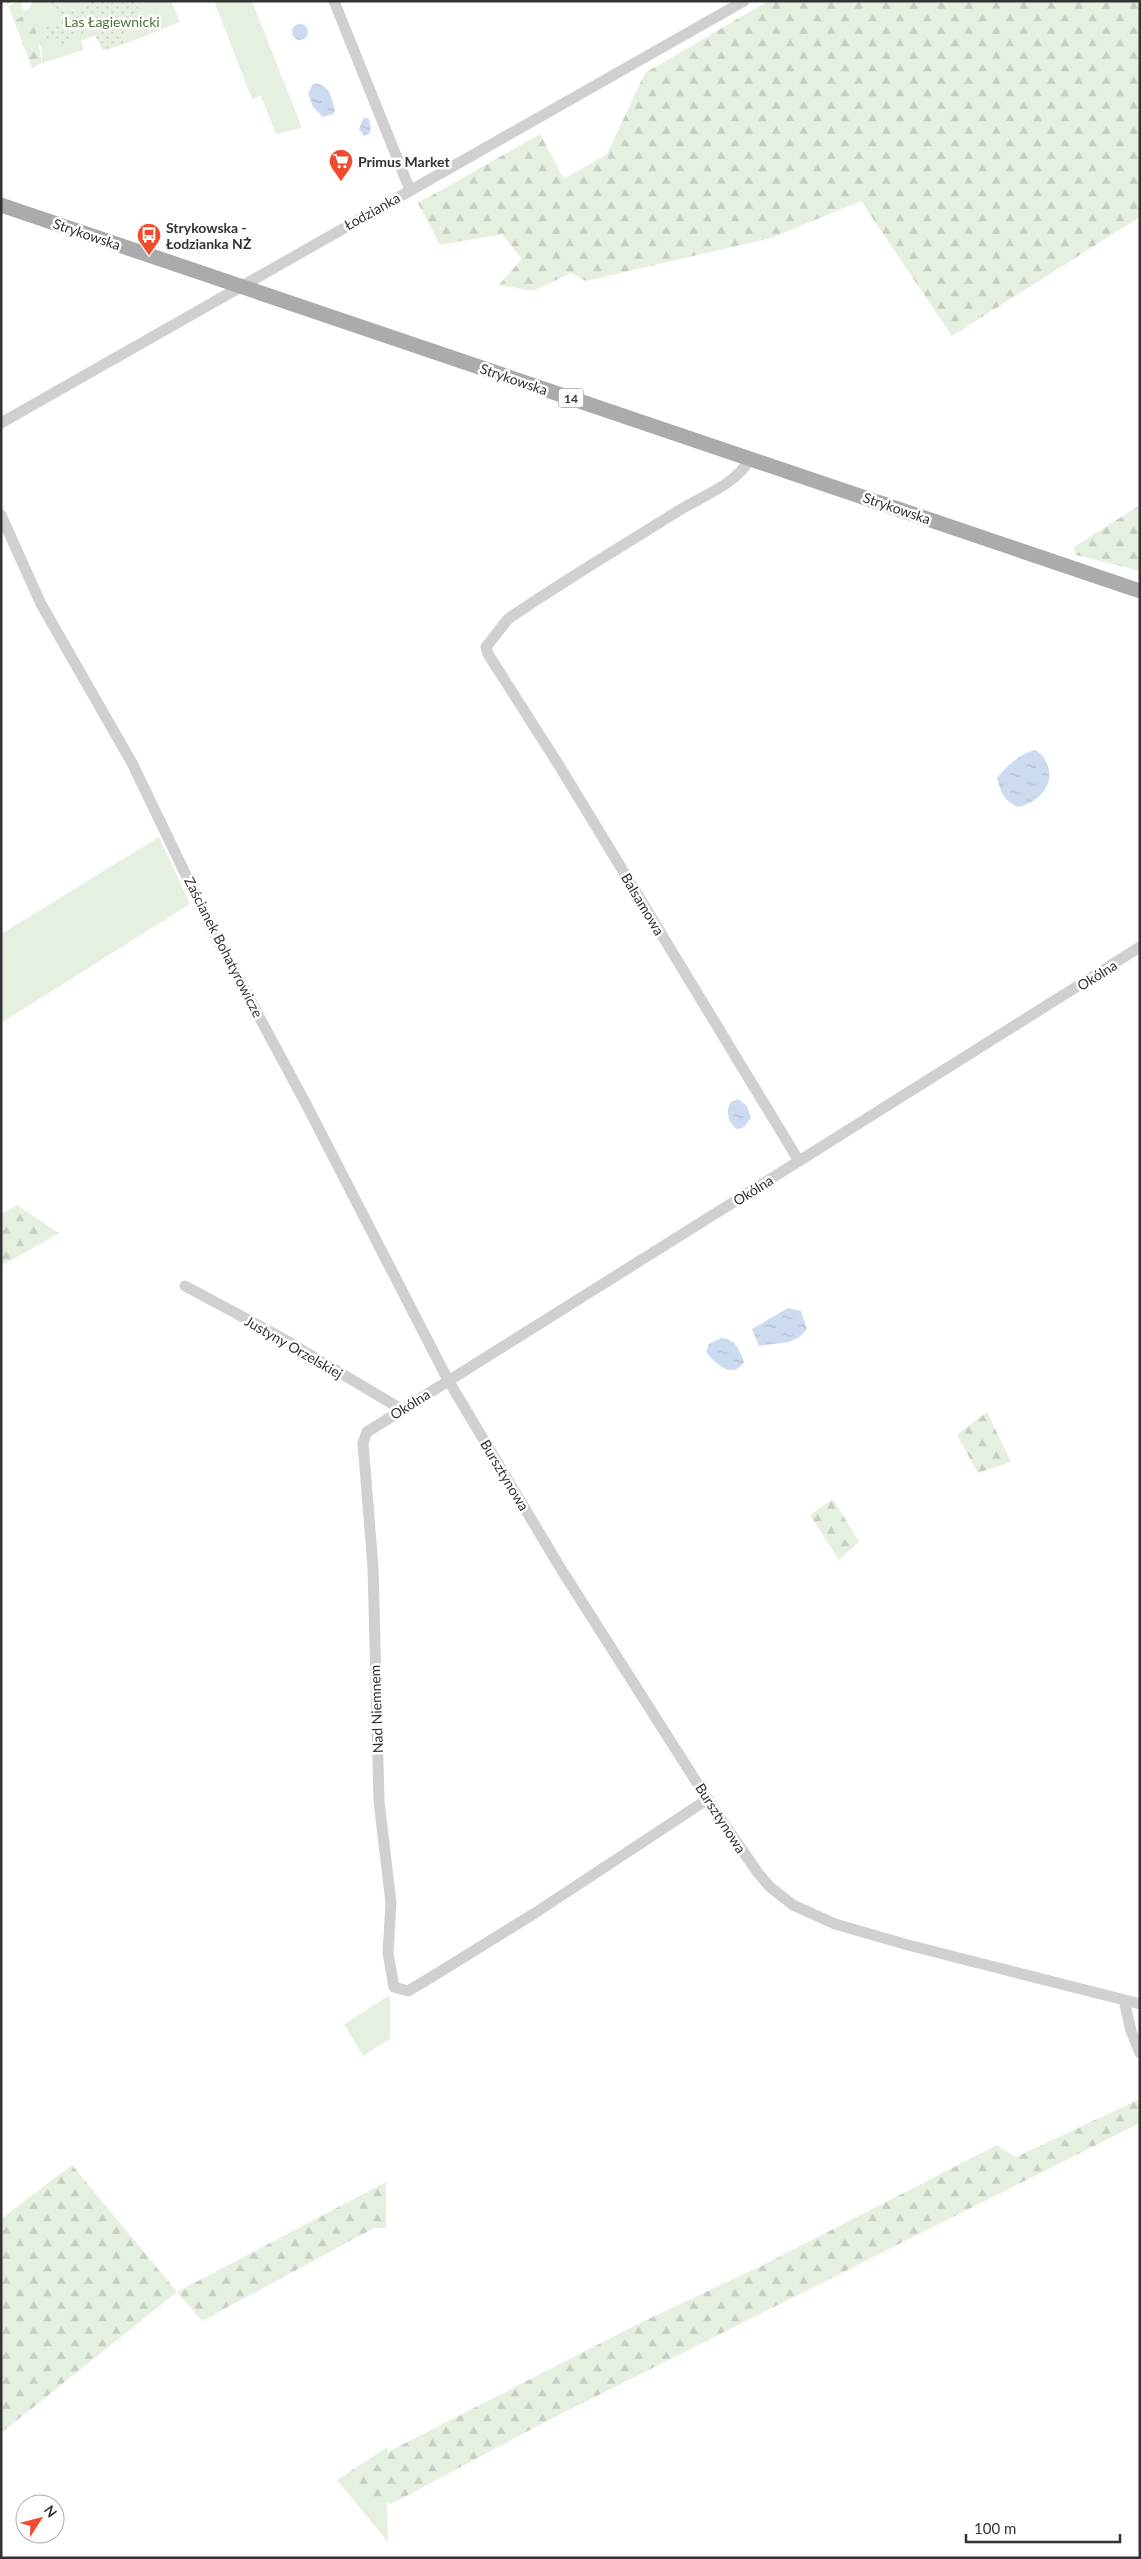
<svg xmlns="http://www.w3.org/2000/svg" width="1141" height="2559" viewBox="0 0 1141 2559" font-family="Lato,sans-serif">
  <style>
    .grass { fill: #e6f0e1 }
    .forest { fill: url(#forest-firs) }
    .park { fill: url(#park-dots) }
    .water { fill: url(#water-ripples) }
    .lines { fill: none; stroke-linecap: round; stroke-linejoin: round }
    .minor { stroke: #d0d0d0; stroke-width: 11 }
    .major { stroke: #ababab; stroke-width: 15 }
    .labels { text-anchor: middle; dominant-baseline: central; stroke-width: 5; stroke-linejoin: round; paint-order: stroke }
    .shield { fill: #fff; stroke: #707070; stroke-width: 1 }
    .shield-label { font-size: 12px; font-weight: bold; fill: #333 }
    .park-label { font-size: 14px; fill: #49733c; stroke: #fff }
    .poi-label { font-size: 14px; font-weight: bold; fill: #333; stroke: #fff; text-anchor: start }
    .street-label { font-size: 14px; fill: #333; stroke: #fff }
  </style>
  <defs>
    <pattern id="forest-firs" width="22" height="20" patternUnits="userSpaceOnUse" patternTransform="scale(1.25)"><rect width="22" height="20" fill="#e6f0e1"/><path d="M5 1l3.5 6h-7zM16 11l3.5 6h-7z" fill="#c6cec2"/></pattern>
    <pattern id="park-dots" width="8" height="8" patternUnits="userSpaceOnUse" patternTransform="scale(1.25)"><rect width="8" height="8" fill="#e6f0e1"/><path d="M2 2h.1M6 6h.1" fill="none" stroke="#c6cec2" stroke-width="1.8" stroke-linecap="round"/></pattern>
    <pattern id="water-ripples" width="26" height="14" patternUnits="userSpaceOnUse" patternTransform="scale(1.25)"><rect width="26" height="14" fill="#cddbf0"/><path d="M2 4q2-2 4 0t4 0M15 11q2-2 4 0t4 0" fill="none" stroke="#b0bcce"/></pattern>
  </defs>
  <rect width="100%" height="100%" fill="#fff"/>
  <path class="grass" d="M6,1H9L8,6L21,1L23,11L28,10L33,1H45L62,14L60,22L47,27L42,36L65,45L91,28L96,35L81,41L84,50L42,63V49L24,15L14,21Z
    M55,1H86L83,8C71,11 64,10 55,1Z
    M136,1H171L180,22L122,45L128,32L135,25L146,24Z
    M214,1H252L302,128L276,134L261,96L252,99Z
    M159,837L190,904L1,1023V934Z
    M390,1995V2039L363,2056L344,2024Z
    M345,2475L354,2484L387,2502L388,2542L337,2480Z"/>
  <path class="forest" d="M768,1H1140V217L952,336L861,201L771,238L586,281L571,273L533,291L499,285L522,259L502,234L440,245L418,203L540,134L564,179L607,154L645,73Z
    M24,15C39,25 39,48 42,63L32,68L14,21Z
    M1140,505V571L1076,555L1074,547Z
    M17,1205L59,1233L1,1266V1214Z
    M987,1412L1011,1462L978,1473L957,1435Z
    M833,1499L859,1542L839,1560L810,1515Z
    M1140,2099V2123L549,2420L393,2503L387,2502L376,2510L345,2475L387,2447L388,2452L642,2322L765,2264L997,2145L1016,2157Z
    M72,2165L177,2292L386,2182V2228H374L202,2321L177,2292L1,2433V2219Z"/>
  <path class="park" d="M45,1H55C64,10 71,11 83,8L86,1H136L146,24L144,28L135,25L128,32L122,45L103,51L91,28L65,45L42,36L47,27L60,22L62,15Z"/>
  <path class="water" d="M292 32a8 8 0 1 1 16 0a8 8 0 1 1-16 0Z
    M313,84C329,82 332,99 335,110L333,114L323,117L313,107L308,93Z
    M364,117L369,119L371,129L369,134L364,136L359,129Z
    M1036,750C1062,771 1047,801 1018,807C1004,801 1001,792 997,778C1005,767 1022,752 1036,750Z
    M738,1099L747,1106L751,1118L743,1128L737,1129C728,1123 725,1111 731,1102Z
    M788,1308L801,1311L807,1329L800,1337L789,1342L759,1346L752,1329Z
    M721,1338C736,1339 739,1349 744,1362C733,1380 715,1364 706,1352L709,1344Z"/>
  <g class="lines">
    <path class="minor" d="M334,1L410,190
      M1,423L744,1
      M750,459C735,485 704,495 678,511C621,547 563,581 508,619L486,647L488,654L560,767L799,1161
      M1,515L41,604L132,763L212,929L306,1104L448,1380L561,1569L715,1811L758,1873L770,1887L793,1905L835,1924L908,1945L1140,2004
      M185,1286L280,1337L401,1409
      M708,1799L535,1913L425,1981L408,1991L394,1987L388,1953L391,1903L379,1801L373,1567L363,1443L367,1432L1140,947
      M1124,2000L1131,2031L1140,2053"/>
    <path class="major" d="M1,205L1140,591"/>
  </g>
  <defs>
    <symbol id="supermarket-pin" viewBox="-11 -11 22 30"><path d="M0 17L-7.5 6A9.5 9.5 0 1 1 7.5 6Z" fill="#f24a2d" stroke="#fff"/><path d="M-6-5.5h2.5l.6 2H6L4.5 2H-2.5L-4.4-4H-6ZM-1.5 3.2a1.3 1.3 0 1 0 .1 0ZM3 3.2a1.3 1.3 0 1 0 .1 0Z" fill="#fff"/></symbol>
    <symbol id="bus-pin" viewBox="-11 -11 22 30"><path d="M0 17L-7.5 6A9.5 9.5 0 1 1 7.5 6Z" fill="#f24a2d" stroke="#fff"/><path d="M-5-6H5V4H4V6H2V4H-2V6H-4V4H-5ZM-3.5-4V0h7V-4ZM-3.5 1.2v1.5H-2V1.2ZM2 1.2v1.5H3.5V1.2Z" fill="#fff"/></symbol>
  </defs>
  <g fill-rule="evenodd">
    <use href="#supermarket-pin" x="327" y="147" width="28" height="38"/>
    <use href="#bus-pin" x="135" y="221" width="28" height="38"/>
  </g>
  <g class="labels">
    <rect class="shield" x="558.5" y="388.5" width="25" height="19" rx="4"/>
    <g class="shield-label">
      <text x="571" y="398">14</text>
    </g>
    <g class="park-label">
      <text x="112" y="21">Las Łagiewnicki</text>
    </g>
    <g class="poi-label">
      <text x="358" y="161">Primus Market</text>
      <text x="166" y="227">Strykowska -<tspan x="166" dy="16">Łodzianka NŻ</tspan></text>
    </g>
    <g class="street-label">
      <text transform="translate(372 211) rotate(-29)">Łodzianka</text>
      <text transform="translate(87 234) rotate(19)">Strykowska</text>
      <text transform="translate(514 379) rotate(19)">Strykowska</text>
      <text transform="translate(897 508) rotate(19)">Strykowska</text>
      <text transform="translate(643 904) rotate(59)">Balsamowa</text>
      <text transform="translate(224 947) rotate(63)">Zaścianek Bohatyrowicze</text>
      <text transform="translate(1097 975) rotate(-32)">Okólna</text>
      <text transform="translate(753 1190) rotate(-32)">Okólna</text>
      <text transform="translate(294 1347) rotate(30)">Justyny Orzelskiej</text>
      <text transform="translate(410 1404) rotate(-32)">Okólna</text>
      <text transform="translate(505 1475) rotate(59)">Bursztynowa</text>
      <text transform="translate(376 1709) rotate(-92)">Nad Niemnem</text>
      <text transform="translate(721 1818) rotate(57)">Bursztynowa</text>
    </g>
  </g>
  <rect width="1141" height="2559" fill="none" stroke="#333333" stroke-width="5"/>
  <g transform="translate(40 2519) rotate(54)"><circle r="24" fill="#ffffff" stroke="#adadad"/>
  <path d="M0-4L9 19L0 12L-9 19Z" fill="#f24a2d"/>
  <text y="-8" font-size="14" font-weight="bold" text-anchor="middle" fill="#333333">N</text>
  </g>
  <path d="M966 2534v8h154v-8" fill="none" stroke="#333333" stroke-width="2.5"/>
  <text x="974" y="2534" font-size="15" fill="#333333" stroke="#ffffff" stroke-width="4" paint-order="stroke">100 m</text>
</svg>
